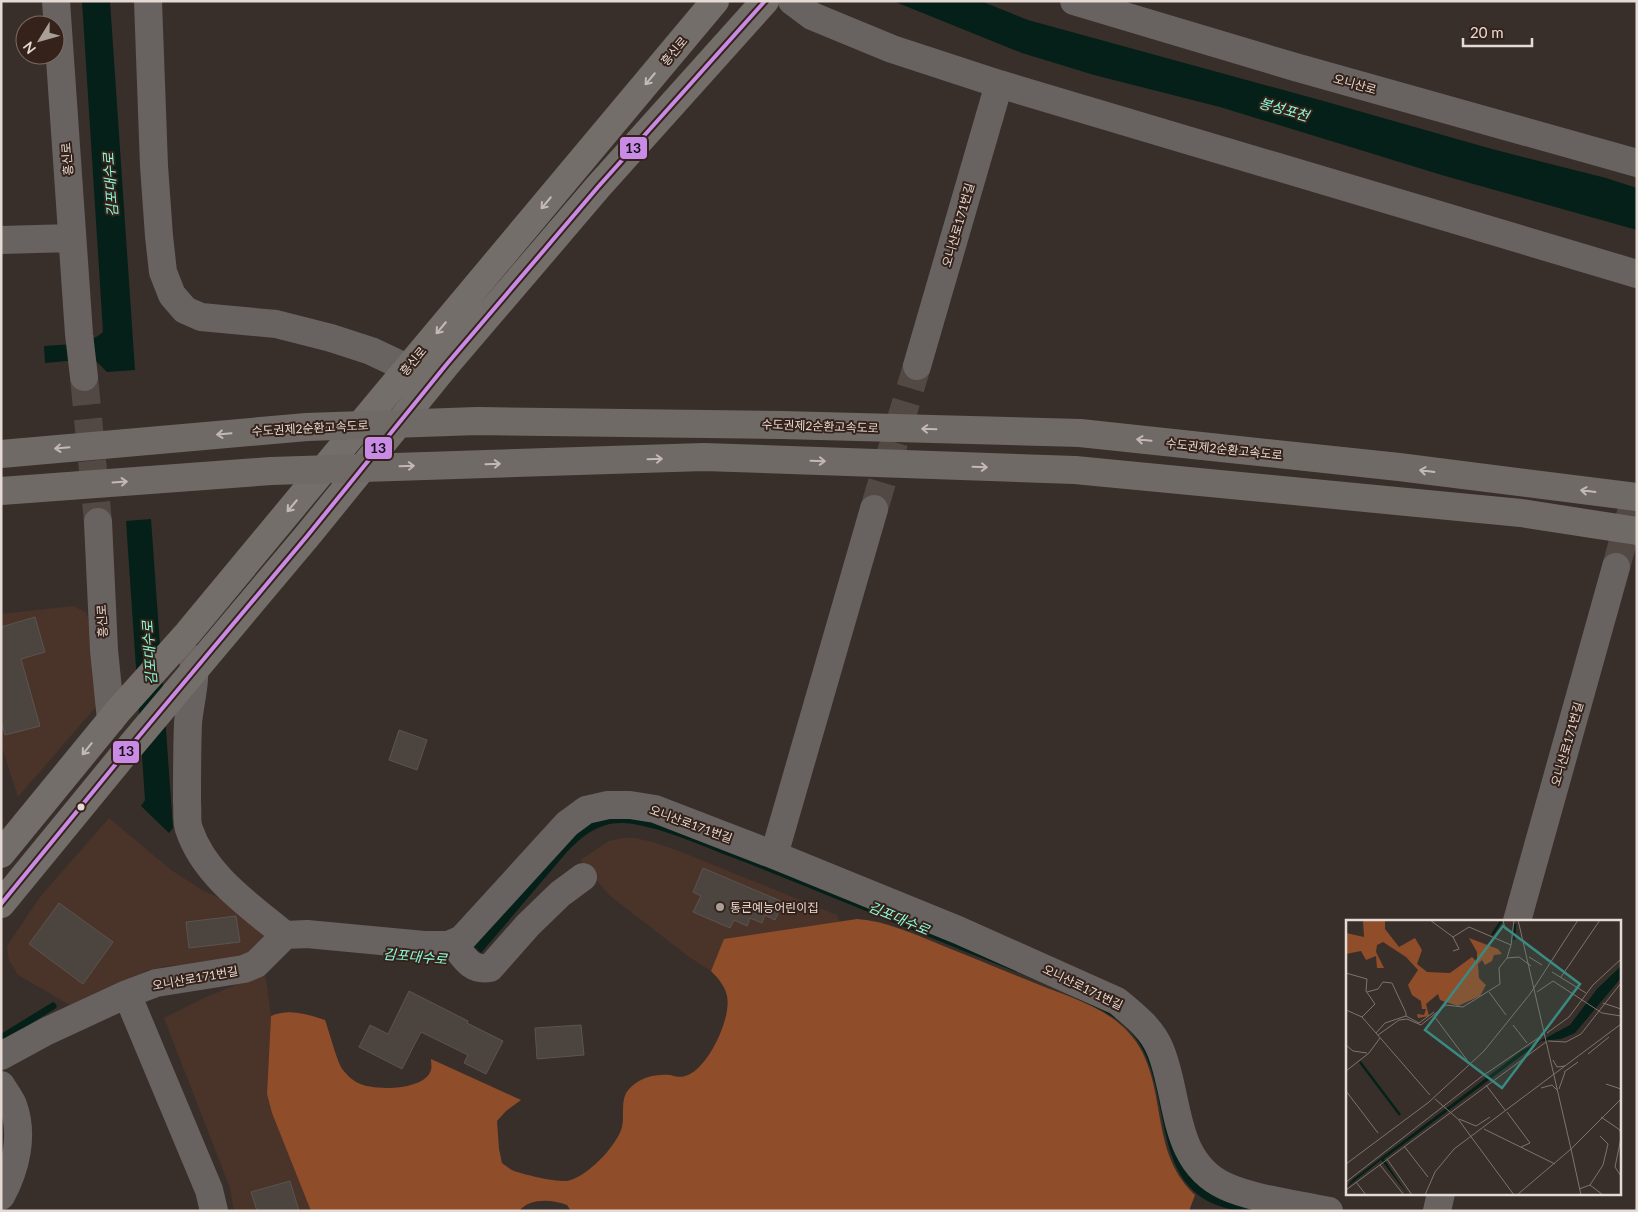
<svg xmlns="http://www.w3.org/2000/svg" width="1638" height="1212" viewBox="0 0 1638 1212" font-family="Lato,'Noto Sans KR',sans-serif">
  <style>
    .built { fill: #4a3329 }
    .forest { fill: #904d2a }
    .water { fill: #052018 }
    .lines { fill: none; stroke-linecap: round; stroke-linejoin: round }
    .stream { stroke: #052018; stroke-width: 7 }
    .building { fill: #4c443f; stroke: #5c544f }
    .minor-tunnel { stroke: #534944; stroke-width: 28; stroke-dasharray: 28 14; stroke-linecap: butt }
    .minor { stroke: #686361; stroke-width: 28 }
    .major { stroke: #746e6b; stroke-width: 28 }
    .highway { stroke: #706a66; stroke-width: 28 }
    .bus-1-casing { stroke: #35231b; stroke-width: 8 }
    .bus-1 { stroke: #ca8be6; stroke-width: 4 }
    .oneway { stroke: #c4bab4 }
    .oneway2 { stroke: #c3b8b3 }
    .bus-dot { fill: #e6dad4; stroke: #35231b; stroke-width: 2 }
    .poi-dot { fill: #a99e98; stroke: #35231b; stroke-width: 2 }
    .labels { text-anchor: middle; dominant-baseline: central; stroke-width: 4; stroke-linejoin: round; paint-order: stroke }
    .street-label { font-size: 12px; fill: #e6dad4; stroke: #35231b }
    .poi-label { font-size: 12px; fill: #e6dad4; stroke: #35231b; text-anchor: start }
    .water-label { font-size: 14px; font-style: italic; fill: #8bfcda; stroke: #35231b }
    .inset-river { fill: none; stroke: #052018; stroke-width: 2.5 }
    .inset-road { fill: none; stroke: #7e736e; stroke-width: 1 }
    .view { fill: #3a8a82; fill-opacity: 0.15; stroke: #3a8a82; stroke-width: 2.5 }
    .inset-edge { fill: none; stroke: #e6dad4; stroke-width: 2.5 }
    .line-badge { stroke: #35231b; stroke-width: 2 }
    .pale-badge-label { font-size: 14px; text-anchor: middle; font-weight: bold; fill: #111 }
  </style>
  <rect width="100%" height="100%" fill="#392f2a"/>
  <path class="built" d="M73,606L86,612L90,625L100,702L18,797L1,744V614Z
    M109,818L171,870L202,890L232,904L267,936L255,953L225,962L166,966L146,971L75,1008L18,975L9,960L7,946L40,897Z
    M622,838H635L653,842L684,853L837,915L840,922L787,931L725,939L711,971L689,957L609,895L580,860L609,841Z
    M265,973L271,1016L267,1094L311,1211H234L230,1188L164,1018L206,997Z"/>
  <path class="forest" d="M857,919C886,921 914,934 941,945C969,956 997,968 1025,979C1055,992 1089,1001 1115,1020C1128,1030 1139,1043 1145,1058C1165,1105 1154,1156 1195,1195L1189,1211H571L567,1205C553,1200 531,1197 519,1211H311L272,1113L267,1094L271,1016C288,1008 307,1014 325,1020C329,1031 338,1065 343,1070C347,1075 353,1081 358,1083C373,1091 425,1091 431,1070C432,1067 431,1062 431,1059L521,1100L506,1111L497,1121L499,1149L502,1163C506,1166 510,1169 514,1171C526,1175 555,1182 567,1181C586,1178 617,1146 622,1127C625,1114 619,1097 631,1087C642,1077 655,1074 670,1075C674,1076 680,1078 685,1076C707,1071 732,1018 727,996C725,986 718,978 711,971L724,939Z"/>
  <path class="water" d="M82,1H110L135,370L107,372L96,361L89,359L45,363L44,346C63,344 88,346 103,332Z
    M893,1H981L1028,20L1327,102L1492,149L1606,178L1637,188V230L1445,176L1220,107L1094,75L1022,53Z
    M151,519L173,828L169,833L141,806L145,800L126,521Z
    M626,809L877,902L1138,1026L1182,1155L1284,1211C1269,1211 1251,1212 1235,1210C1139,1193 1181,1079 1126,1027C1113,1015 1096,1007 1080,1000C1038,979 992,963 949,945C877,916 806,886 734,858C702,846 657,825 623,823C599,822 582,836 566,853L481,953L470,943L574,826Z"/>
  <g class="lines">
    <path class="stream" d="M1,1038L53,1006"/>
  </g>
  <path class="building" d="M35,617L45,652L21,659L40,726L5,735L1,721V627Z
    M399,730L427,740L417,770L389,760Z
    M703,868L783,902L775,920L765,915L762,923L750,918L747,926L734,920L730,928L693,912L701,896L693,892Z
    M59,903L113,942L83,984L29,944Z
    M236,916L240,942L189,948L186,922Z
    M409,991L468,1021L467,1023L503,1041L486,1074L464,1063L468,1055L421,1032L402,1069L359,1047L370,1025L388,1034Z
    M581,1025L584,1055L537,1059L535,1028Z
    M290,1181L299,1211H257L251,1192Z"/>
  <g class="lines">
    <path class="minor-tunnel" d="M84,377L98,522
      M874,509L917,366
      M1616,567L1637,491"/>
    <path class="minor" d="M56,1L79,334L84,377
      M148,1L154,166L159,236L163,272L172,295L185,310L201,317L276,324L331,338L371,351L407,368
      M792,1L812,16L892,49L999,84L1637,274
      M1074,1L1295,67L1637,163
      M1,240L72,238
      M917,366L999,84
      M98,522L104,650L111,720
      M193,659C197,680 190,701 188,723C187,749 187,776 187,803C188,811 186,821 189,829C204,875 249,905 285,935
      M774,855L874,509
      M1517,921L1616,567
      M453,943C464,957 470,971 490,968L528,925L560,894L583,877
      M1,1056L47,1031L127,994
      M1,1085C5,1092 10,1098 13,1105C24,1135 16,1169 1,1196
      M214,1211L209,1190L127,994L156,983L244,969L256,964L285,935L307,934L424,945H448L462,939L567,824L586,810L608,805H630L655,809L774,855L958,930L1117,1001C1134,1015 1152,1029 1160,1049C1180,1096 1171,1161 1225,1186C1253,1199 1298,1204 1329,1211
      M1437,1211L1441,1193"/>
    <path class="major" d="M1,854L118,711L188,633L382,399L715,1
      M1,904L124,754L308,535L446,365L598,187L765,1"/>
    <path class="highway" d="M1,454L307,427L477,421L782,425L1080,433L1399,467L1637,497
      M1,491L271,471L704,457L1075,470L1521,513L1637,531"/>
    <defs>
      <path id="bus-1" d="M1,904L124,754L308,535L446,365L598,187L765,1"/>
    </defs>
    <use href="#bus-1" class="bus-1-casing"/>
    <use href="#bus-1" class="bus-1"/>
  </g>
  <defs><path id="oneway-shaft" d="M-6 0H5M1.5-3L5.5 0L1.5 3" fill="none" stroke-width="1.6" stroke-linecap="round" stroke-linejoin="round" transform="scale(1.25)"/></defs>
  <g class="oneway">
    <use href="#oneway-shaft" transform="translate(650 79) rotate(130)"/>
    <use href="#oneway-shaft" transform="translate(546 203) rotate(130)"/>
    <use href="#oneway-shaft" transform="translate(441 328) rotate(130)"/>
    <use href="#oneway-shaft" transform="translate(292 506) rotate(130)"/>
    <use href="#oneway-shaft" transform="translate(87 749) rotate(129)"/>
  </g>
  <g class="oneway2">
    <use href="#oneway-shaft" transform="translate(929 429) rotate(-178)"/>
    <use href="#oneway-shaft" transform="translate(224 434) rotate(175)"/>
    <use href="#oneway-shaft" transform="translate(1144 440) rotate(-174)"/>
    <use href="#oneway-shaft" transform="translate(62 448) rotate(175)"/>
    <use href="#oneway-shaft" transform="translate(655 459) rotate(-2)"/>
    <use href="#oneway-shaft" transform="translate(818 461) rotate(2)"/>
    <use href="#oneway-shaft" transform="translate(493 464) rotate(-2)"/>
    <use href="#oneway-shaft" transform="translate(407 466) rotate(-2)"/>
    <use href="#oneway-shaft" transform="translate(980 467) rotate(2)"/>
    <use href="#oneway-shaft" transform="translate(1427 471) rotate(-173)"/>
    <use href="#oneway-shaft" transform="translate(120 482) rotate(-4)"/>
    <use href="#oneway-shaft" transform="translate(1588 491) rotate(-173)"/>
  </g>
  <circle class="bus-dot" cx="81" cy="807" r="4.5"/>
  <circle class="poi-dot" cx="720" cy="907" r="5"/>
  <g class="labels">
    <g class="street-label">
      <text transform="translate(674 51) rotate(-50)">흥신로</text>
      <text transform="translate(1355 84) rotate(16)">오니산로</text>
      <text transform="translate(67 159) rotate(-94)">흥신로</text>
      <text transform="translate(958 225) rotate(-74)">오니산로171번길</text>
      <text transform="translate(413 361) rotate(-50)">흥신로</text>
      <text transform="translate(820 426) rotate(2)">수도권제2순환고속도로</text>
      <text transform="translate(310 428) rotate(-3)">수도권제2순환고속도로</text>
      <text transform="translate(1224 449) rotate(6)">수도권제2순환고속도로</text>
      <text transform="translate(102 621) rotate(-93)">흥신로</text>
      <text transform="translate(1567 744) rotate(-74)">오니산로171번길</text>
      <text transform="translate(691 824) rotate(20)">오니산로171번길</text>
      <text transform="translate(195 978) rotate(-10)">오니산로171번길</text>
      <text transform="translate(1083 987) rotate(26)">오니산로171번길</text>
    </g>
    <g class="poi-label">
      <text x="730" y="907">통큰예능어린이집</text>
    </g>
    <g class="water-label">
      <text transform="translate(1284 109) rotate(16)">봉성포천</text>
      <text transform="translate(110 185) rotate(-94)">김포대수로</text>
      <text transform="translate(149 653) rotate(-94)">김포대수로</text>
      <text transform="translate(899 918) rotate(23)">김포대수로</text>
      <text transform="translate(415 956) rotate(5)">김포대수로</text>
    </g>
  </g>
  <g transform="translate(1346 920)">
    <rect width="275" height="275" fill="#392f2a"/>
    <path d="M17,0H39V9L53,27L69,18L76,30L71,44L81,52L104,53L126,37L131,42V32L123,18L152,29L156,34L148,35L146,41L139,45L136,40L132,44L133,58L140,65L134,76L112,86L94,80L92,74L80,84L83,96L72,98L71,94L78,95L80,89H76L75,81L66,75L62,65L72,50L60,37L37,22L31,25L30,32L38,48H31L30,36L20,40L15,31L0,34V13L18,17Z" fill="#904d2a"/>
    <path d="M275,46V58L229,113L215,119L195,121L38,239L62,275L35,240L0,268L7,259L177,130L224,105L251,69Z" fill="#052018"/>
    <path class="inset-river" d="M146,15L156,0M168,20L169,4M14,142L54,195"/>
    <path class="inset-road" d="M157,0L159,9L167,13M172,0L225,229M107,17L113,29L107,31M165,25L168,0M183,37L196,45M161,38L173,37L185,46M206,52L240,73M0,53L21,59L20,71L29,84L16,97M215,57L254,0M21,72L32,69L37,62L46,63L60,93V96L39,103L30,113M143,72L160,95M191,72L207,61L256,93L275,96M257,83L275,89M0,90L16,97L84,175M60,96L73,103L88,92M88,96L121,140M167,105L181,123M201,113L223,97L247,65L275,39M32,115L53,100L61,99L75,105L100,85L117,87L154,64L153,48L161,38L165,25L123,7L107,17L84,0M202,121L220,122L235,114L275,63M0,125L7,131L21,133M242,134L263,117M207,140L211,147L219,146M0,151L23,133L34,118M218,152L232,142M260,164L275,169M140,165L159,190M195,168L206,165L211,170M213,169L219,152M0,171L32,213M89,179L112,199L168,275M161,192L184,223L175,227M255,197L274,210L275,217M113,199L130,206L144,197M138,209L209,244M275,218L269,247L275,256M58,226L82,257M41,239L66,275M0,244L83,182L138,131L184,74L232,0M34,245L58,275M0,262L135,157L198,114M10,262L20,275M244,265L257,275M233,269L244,265L257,245L262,224L254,216M0,270L200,122M79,275L89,252L108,229L275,104M171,275L225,229M235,275L225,229L275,179"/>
    <path class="view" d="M157,6L234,64L156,168L79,110Z"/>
    <rect width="275" height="275" class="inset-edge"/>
  </g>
  <g class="line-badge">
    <rect x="619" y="136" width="29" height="24" rx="5" fill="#ca8be6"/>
    <rect x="364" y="436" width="29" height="24" rx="5" fill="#ca8be6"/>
    <rect x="112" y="740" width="28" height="24" rx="5" fill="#ca8be6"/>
  </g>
  <g class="pale-badge-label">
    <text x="633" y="153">13</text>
    <text x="378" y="453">13</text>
    <text x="126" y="756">13</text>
  </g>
  <rect width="1638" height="1212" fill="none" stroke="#e6dad4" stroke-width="5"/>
  <g transform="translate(40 40) rotate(233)"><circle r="24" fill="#35231b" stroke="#7c6c65"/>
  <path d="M0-4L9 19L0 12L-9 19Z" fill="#a99e98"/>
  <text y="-8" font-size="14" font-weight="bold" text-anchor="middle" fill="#e6dad4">N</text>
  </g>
  <path d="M1463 38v8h69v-8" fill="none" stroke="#e6dad4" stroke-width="2.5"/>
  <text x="1470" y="38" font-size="15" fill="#e6dad4" stroke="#35231b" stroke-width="4" paint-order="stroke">20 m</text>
</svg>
